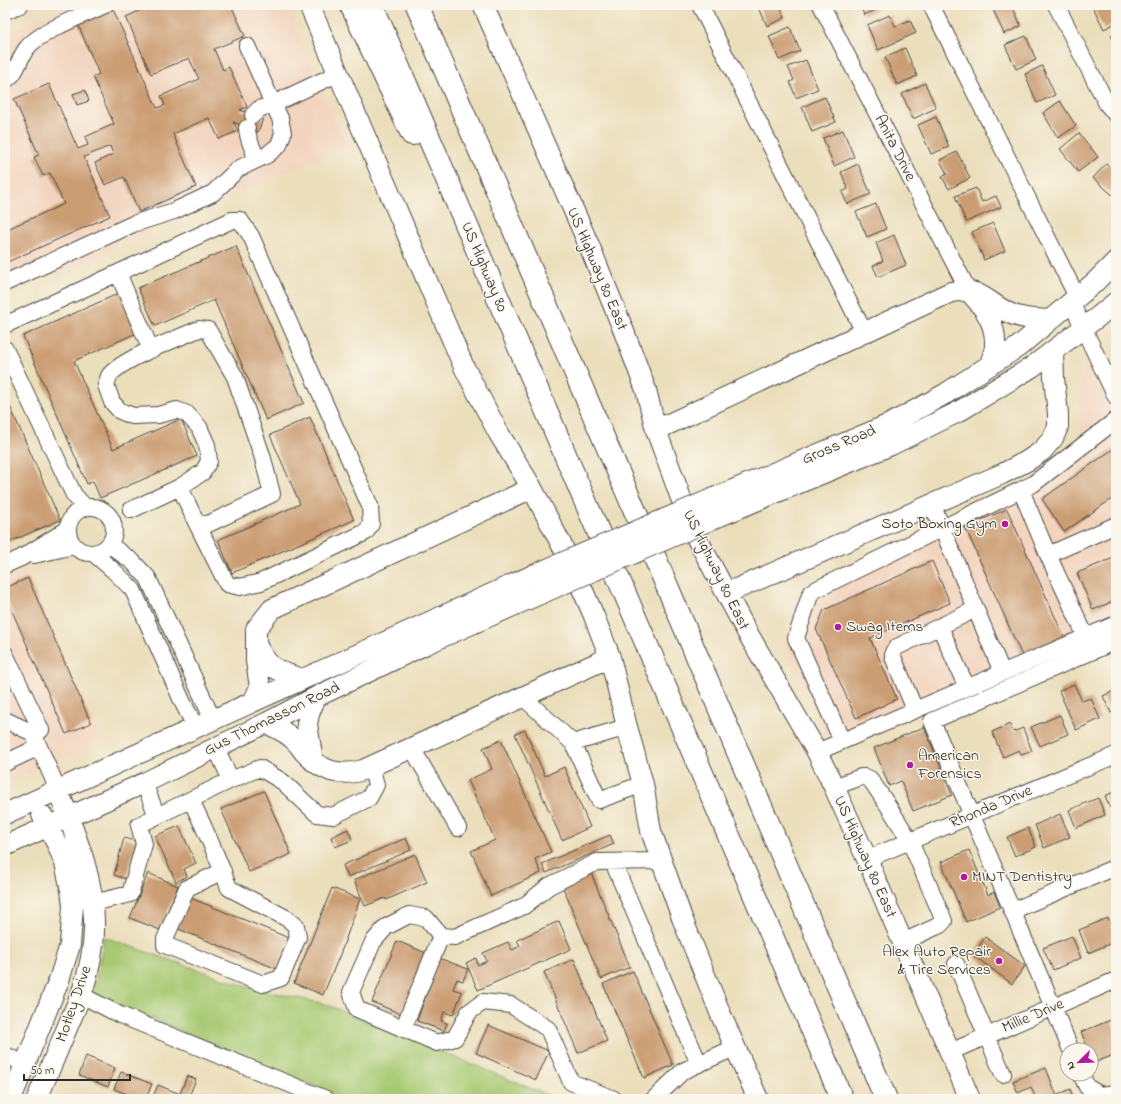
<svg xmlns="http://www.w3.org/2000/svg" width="1121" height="1104" viewBox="0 0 1121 1104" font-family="'Indie Flower',sans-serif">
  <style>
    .built { fill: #f2d4be }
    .green { fill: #a7c972; stroke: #697a4e }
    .building { fill: #cb9d73 }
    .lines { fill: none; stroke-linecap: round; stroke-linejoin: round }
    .minor-casing { stroke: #484641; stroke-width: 18 }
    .major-casing { stroke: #484641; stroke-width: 22 }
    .highway-casing { stroke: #484641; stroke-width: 24 }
    .minor { stroke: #fff; stroke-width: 16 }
    .major { stroke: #fff; stroke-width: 20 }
    .highway { stroke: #fff; stroke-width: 22 }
    .major-bridge-casing { stroke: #484641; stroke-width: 22; stroke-linecap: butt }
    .major-bridge { stroke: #fff; stroke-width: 20 }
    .poi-dot { fill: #b5179e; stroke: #fbf7ec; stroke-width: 1.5 }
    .labels { text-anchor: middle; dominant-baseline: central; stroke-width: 3; stroke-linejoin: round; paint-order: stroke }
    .street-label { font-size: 16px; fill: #2b2b2b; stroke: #fbf7ec }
    .poi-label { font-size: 16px; fill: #2b2b2b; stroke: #fbf7ec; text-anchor: start }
  </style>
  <rect width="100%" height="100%" fill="#fbf7ec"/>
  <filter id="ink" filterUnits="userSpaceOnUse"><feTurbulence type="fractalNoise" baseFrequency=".025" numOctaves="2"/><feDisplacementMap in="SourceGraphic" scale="8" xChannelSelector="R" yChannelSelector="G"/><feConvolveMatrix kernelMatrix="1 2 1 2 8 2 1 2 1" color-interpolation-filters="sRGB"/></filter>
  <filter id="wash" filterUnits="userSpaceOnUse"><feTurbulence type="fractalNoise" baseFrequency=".012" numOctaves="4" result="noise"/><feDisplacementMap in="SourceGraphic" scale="16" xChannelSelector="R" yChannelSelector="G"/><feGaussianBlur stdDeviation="0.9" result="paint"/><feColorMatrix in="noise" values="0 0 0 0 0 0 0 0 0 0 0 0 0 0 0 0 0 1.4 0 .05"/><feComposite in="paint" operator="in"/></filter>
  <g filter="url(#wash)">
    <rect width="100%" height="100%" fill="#ebdebb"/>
    <path class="built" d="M68,5H286L346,146L5,296V35Z
      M1089,343L1116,393V632L834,752L785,644L807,586L1059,465L1077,444L1082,429L1078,402Z
      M25,571L103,741L5,783V580Z"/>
    <path class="green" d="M104,937L248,987L325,1004L557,1099H345L92,993L102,951Z"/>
    <g id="blocks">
      <path class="building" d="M152,5H231L245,36L214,49L223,70L229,67L247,107L240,110L263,119L258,132L233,122L238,131L219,139L209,118L173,134L196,187L139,212L124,177L105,185L95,163L113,154L110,146L84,157L110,216L5,263V230L64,204L50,173L43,176L34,157L39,155L14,99L49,84L78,149L88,145L85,137L114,124L93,77L99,74L77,22L112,7L157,108L165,105L161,96L199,79L189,58L151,74L126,17Z
        M758,5H780L785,18L767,26Z
        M860,5H883V7L864,15Z
        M991,5H1012L1021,26L1004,34Z
        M1092,5H1115L1116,7V23L1104,29Z
        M890,15L895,26L910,20L916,33L878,50L867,25Z
        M790,27L800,51L779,60L769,36Z
        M1116,32V45L1111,35Z
        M1026,36L1036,60L1016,69L1005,45Z
        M905,48L917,76L897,85L885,57Z
        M806,60L818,89L796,98L790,82L794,80L788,67Z
        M1042,66L1055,95L1037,103L1025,74Z
        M925,83L936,108L913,119L902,94Z
        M85,90L89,101L77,105L73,94Z
        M825,97L836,122L812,132L802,107Z
        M1060,101L1076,126L1058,138L1043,113Z
        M936,117L949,147L931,154L918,125Z
        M843,130L854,157L834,166L823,138Z
        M1079,133L1098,157L1078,172L1060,149Z
        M957,152L970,178L949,189L942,177L947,174L940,160Z
        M858,164L871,194L847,204L842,192L848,189L841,172Z
        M1106,164L1116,173V198L1093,178Z
        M976,188L982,202L996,196L1001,207L966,222L955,196Z
        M876,204L886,229L867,237L856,212Z
        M993,223L1005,251L984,260L972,232Z
        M894,235L906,265L878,277L873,266L883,261L876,243Z
        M236,246L304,403L266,420L214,300L155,326L138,288Z
        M122,292L139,332L74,361L113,449L181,419L197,456L100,498L93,481L87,484L23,336Z
        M5,395L60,520L5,544Z
        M310,417L354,520L232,573L218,540L300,504L270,435Z
        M1116,447V496L1064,532L1042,499Z
        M1007,509L1064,637L1022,656L965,527Z
        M1116,557V600L1093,610L1077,573Z
        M932,561L950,603L870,638L897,699L856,718L816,629L824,610Z
        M28,578L91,723L66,734L5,595V588Z
        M1074,684L1082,701L1091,698L1100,719L1076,730L1059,691Z
        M1116,690V711L1111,713L1103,696Z
        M1060,715L1068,734L1040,746L1031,727Z
        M1010,724L1013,732L1023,728L1032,751L1021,755L1019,750L1003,757L992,732Z
        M924,727L952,795L913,811L901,781L889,786L874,748Z
        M525,730L545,776L564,767L590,827L562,840L515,734Z
        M501,740L551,852L535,859L541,873L491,896L471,851L495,840L468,780L492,769L483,748Z
        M264,791L291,854L249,872L221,809Z
        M1116,791V813L1113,814L1105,796Z
        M1098,798L1105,815L1076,828L1069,810Z
        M1060,814L1070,837L1044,848L1035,825Z
        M179,826L196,863L184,869L187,876L176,882L155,836Z
        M1028,828L1036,847L1015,856L1007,837Z
        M348,829L352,840L335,847L331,837Z
        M610,835L614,844L546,873L542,864Z
        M124,838L136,841L126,879L114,875Z
        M406,838L411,850L348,877L343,865Z
        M969,850L988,895L994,892L1000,907L966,922L941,862Z
        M415,854L427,882L386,900L385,898L365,906L354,880Z
        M148,873L178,886L160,930L130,918Z
        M591,873L630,967L601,979L562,885Z
        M332,888L360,899L341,952L323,995L294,983Z
        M188,897L289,938L277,969L176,928Z
        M1108,918L1116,937V941L1088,953L1079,930Z
        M559,921L571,949L478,990L466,963L476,958L478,965L487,961L483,953L508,942L512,950L520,946L517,940Z
        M1072,936L1081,958L1053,970L1043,948Z
        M985,937L1025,966L1012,984L973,955Z
        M397,941L426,953L401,1014L372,1002Z
        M439,958L468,969L463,981L457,979L453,989L462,992L453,1015L444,1012L441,1021L447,1023L444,1031L417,1021Z
        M574,959L607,1041L578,1053L544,972Z
        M633,971L673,1065L644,1078L603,984Z
        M1111,1020L1116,1033V1054L1094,1063L1091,1056V1050H1089L1081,1032Z
        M488,1025L549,1051L536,1080L476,1053Z
        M86,1056L115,1068L108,1087L79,1075Z
        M1046,1068L1057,1096L1050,1099H1036L1031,1087L1018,1093L1013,1081Z
        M121,1072L152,1084L146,1099H139L114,1089Z
        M187,1076L196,1079L188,1099H152L158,1085L180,1094Z
        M1070,1089L1074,1099H1059L1058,1095Z"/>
    </g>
  </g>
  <g filter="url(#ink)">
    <use href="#blocks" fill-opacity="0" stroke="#484641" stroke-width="1"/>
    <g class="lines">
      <defs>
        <path id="minor" d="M700,5L864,332
          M821,5L968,290
          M931,5L1077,297
          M1056,5L1107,104L1116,115
          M5,11L20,5
          M247,46L273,104L259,109L253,115
          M5,80C17,75 19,57 27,48C39,32 85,14 105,5
          M247,128C247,138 253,149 257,159
          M5,283L133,224L174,211L213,193L238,169L267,155L279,145L283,133L280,118L273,104L339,73
          M1071,302L1116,397
          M5,325L118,273
          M5,349L74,495L86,508
          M151,350L118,273L232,220H240L251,236L370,506L371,524L366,532L261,582L240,587L227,584L196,522
          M1021,490L1048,555L1116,525
          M932,504L1002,672
          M68 530a23 23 0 1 1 46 0a23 23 0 1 1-46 0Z
          M131,510L180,487L203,472L209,461L207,445L199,427L187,414L177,410L158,415L133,416L120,411L112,402L106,385C107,382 108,379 109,376C121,359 179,338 199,329L208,330L235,377L262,455L272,494L206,525L196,522L180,487
          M110,545L133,562L148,578L213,720
          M93,553L114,571L133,590L183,703L196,728
          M34,555L74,546
          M1048,555L1086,637
          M5,565L21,558L68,529
          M940,627L967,688
          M5,654L41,730L33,733L58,790
          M523,697L573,743L627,727
          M915,710L893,657V652L897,647L976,609
          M5,720L33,733
          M842,741L796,638L811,592L1033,484L1116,420
          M573,743L599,800L643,784
          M216,748L231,780
          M412,748L458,828
          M817,752L1116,624
          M5,763L39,747
          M144,783L157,816L231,780L260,768L283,782L317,814L333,816L369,798L376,785L371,766
          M834,787L861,777H865L870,779L889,807L910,841L944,921L940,925L903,942
          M191,800C205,829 218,858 229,888L288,919L296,926L298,937L281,978L263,984L165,945V939L187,888L223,871
          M867,859L1116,755
          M613,862L699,1064
          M93,903L130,894L144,844L139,825L157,816
          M1012,911L1116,867
          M956,964L1003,1074
          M81,995L120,1015L326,1099
          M403,1029L441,936
          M1071,1050L932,721L1116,641
          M950,1052L1116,980
          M5,1055L25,1064
          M1081,1074L1087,1087L1100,1095L1116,1093
          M614,1099L571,1082L548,1029L511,1005L483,1002L469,1012L455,1038L437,1043L357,1009L351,992L373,942L386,927L409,915L426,918L441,936L455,937L524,906L549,886L597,862L661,861
          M654,1099L683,1071L736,1047"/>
        <path id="major" d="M309,5L464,367L498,432L532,488L570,561L594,616L610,657L627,727L643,784L651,831L682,918L721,1015L758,1099
          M483,5L589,245L623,329L646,390L656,430L693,531L747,632L817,752L834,787L867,859L970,1099
          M973,296C986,310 996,325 995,345C995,351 992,358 990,364
          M656,430L951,292C980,287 984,300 1007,312C1020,319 1035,319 1050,320
          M714,498L890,424L945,394L1018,347L1094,283L1116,261
          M722,515L891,445L958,412L1032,367L1099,316L1116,302
          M727,593L1002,474L1027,461L1042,451L1053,438L1058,427V414L1054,378L1053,352
          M257,646C270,671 277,670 302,679
          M254,700L260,687L256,661V629L272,609L532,488
          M266,723C276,728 287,732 295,741C299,744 301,749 305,753C322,771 338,777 363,770L610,657
          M313,761L307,724L309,714L316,697
          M5,814L531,576
          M5,846L144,783L266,723L316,697L426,644L540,594
          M11,1099L59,980L70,945L73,906L71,890L65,863L57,844L42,815
          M37,1099L81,995C89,972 95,945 94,920C93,874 74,832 58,790"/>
        <path id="highway" d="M351,5L412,134
          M372,5L842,1099
          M417,5L635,511L886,1099"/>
      </defs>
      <use href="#minor" class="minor-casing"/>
      <use href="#major" class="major-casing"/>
      <use href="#highway" class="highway-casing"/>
      <use href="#minor" class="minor"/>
      <use href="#major" class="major"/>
      <use href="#highway" class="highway"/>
      <defs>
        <path id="major-bridge" d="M531,576L714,498
          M540,594L722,515"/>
      </defs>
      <use href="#major-bridge" class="major-bridge-casing"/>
      <use href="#major-bridge" class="major-bridge"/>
    </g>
  </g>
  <g class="poi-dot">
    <circle cx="1005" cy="524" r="4"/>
    <circle cx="838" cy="627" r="4"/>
    <circle cx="910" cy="765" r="4"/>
    <circle cx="964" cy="877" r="4"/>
    <circle cx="999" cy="961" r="4"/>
  </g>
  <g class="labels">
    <g class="street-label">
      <text transform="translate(895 148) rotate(63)">Anita Drive</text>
      <text transform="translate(484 267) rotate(67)">US Highway 80</text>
      <text transform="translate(597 269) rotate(67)">US Highway 80 East</text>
      <text transform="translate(839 445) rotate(-23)">Gross Road</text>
      <text transform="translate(716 570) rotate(64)">US Highway 80 East</text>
      <text transform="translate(272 719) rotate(-26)">Gus Thomasson Road</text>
      <text transform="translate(991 807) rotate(-23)">Rhonda Drive</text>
      <text transform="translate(865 857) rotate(66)">US Highway 80 East</text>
      <text transform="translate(74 1004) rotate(-71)">Motley Drive</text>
      <text transform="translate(1033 1016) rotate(-23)">Millie Drive</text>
    </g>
    <g class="poi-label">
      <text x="997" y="524" text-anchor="end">Soto Boxing Gym</text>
      <text x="846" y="627">Swag Items</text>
      <text x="918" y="756">American<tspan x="918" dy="18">Forensics</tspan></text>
      <text x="972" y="877">MINT Dentistry</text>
      <text x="991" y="952" text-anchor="end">Alex Auto Repair<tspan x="991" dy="18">&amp; Tire Services</tspan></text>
    </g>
  </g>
  <rect width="1121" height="1104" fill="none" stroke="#fbf7ec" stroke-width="20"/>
  <g transform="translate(1079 1062) rotate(247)"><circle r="19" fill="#fbf7ec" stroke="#a8a59f"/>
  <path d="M0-3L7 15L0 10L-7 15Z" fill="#b5179e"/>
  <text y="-6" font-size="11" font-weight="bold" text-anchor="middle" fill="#2b2b2b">N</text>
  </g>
  <path d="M24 1074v6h106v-6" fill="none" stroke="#2b2b2b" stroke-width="2"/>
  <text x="30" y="1074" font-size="12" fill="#2b2b2b" stroke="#fbf7ec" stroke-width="3" paint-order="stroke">50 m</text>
</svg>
